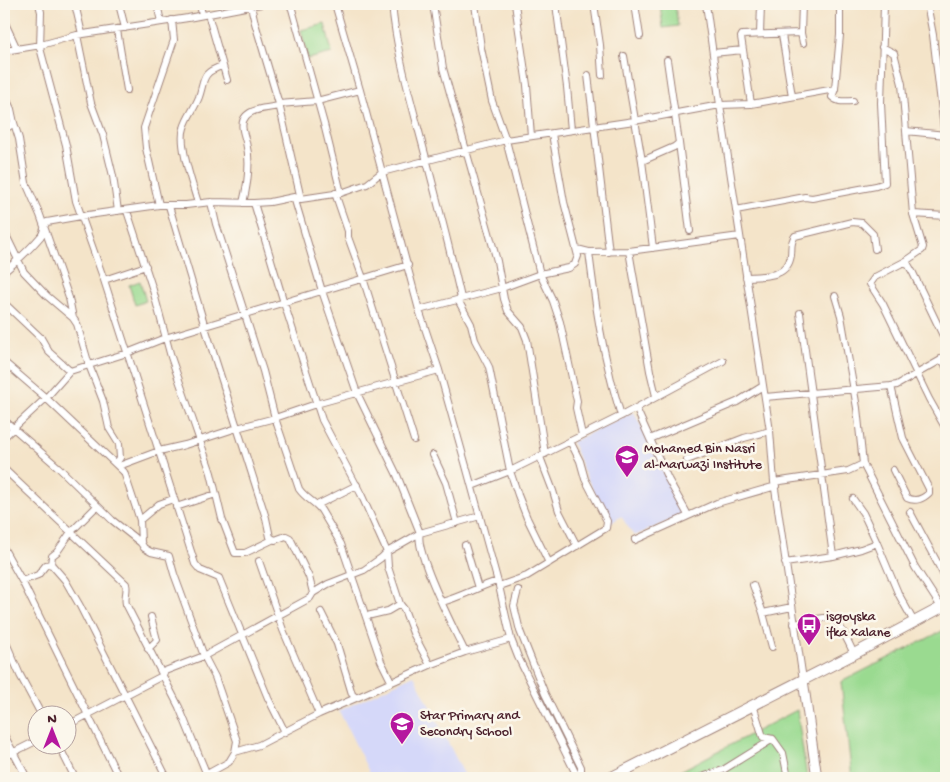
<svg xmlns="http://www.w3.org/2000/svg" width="950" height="782" viewBox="0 0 950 782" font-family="'Gochi Hand',sans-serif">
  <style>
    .built { fill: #d5d8f9 }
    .green { fill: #9ada90; stroke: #727c5e }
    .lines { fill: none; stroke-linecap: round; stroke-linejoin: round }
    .street-casing { stroke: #9f827a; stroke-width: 8 }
    .secondary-casing { stroke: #9f827a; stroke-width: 11 }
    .primary-casing { stroke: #9f827a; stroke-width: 12 }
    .street { stroke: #fff; stroke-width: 6 }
    .secondary { stroke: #fff; stroke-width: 9 }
    .primary { stroke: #fff; stroke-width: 10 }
    .labels { text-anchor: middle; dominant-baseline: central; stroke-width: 5; stroke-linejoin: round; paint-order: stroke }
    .poi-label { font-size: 14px; fill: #4a1f2b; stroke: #fbf7ec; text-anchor: start }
  </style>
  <rect width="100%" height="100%" fill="#fbf7ec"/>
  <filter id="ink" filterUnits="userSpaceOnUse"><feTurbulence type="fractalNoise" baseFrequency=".02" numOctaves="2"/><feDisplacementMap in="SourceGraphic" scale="10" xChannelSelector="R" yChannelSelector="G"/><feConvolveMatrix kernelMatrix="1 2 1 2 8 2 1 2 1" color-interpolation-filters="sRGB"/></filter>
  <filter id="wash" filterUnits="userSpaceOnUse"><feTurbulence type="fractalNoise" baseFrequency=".0096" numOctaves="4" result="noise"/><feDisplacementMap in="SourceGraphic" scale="20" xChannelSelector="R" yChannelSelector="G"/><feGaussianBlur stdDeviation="1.12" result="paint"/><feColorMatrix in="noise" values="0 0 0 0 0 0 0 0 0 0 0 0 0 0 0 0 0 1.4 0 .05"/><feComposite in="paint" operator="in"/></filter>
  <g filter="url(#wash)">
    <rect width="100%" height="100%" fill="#f4e4c9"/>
    <path class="built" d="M634,412L669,483L686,514L634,536L621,516L610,524L584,472L572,442Z
      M414,675L466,778H372L339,711Z"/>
    <path class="green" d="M660,4H675L678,26L663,28Z
      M325,24L332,53L308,59L301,30Z
      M140,281L146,301L135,305L129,285Z
      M946,629V778H852L841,682Z
      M797,710L807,778H667Z"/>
  </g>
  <g filter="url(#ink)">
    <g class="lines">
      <defs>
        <path id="street" d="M39,4L41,12L40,48L66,145L76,201L104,280L195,564L200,570L219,578L268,698L285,732
          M75,4L82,34
          M119,4L125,28
          M157,4L161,22
          M200,4L202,15
          M289,4L292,9L324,124L341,193
          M335,4L360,90L419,310L439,370L466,466L499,586L511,639L518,657L578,778
          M392,4C396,49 409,94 421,139C435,192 449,245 461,298
          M433,4L443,68L497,261L504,299L508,311L522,327L527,340L545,454
          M475,4L481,48L492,101L506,140L540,274L553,301L560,322L577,401L576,408L582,435
          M515,4L527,85L531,136
          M556,4L567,87L571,130
          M594,4L600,45L602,75
          M635,4L640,36
          M706,4L720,105L770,431L774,482L803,680
          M761,4H803
          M802,4L801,33L803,43
          M927,4L933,35L946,146
          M928,4L946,6
          M251,6L255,23L279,104L301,199
          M208,14L227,80
          M4,21L17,49
          M117,30L127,90
          M760,34L761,4
          M77,35L91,103L103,135L113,176L118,211
          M782,35L792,96
          M882,47L894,53L902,84L913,214L923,247L922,250L906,261L875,277L870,284L883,304L929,399L946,429
          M743,50L751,104
          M4,51L41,45L77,35L188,18L261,4
          M713,53L743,50L741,37L742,35L801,33
          M624,56L642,161L653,248
          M588,75L609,252
          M835,89L832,97C838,103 845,101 853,101
          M4,94L11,109L14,123L4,130
          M279,104L317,101L360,90
          M14,123L19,139L26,183L40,215L69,298L73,318L77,324L89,365L103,401L109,428L119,444L120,458L116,463
          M906,131L946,135
          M679,143L690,231
          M642,161L674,147L679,143L667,60
          M335,193L348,231V237L363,278L414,440
          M294,197L322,291L357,393L397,475L420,533C414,552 455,631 465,652
          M211,202L216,224L263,371L275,418L299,489C306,499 314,501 321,510L341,544L381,661L391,681
          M198,203C193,186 178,144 184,128C187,117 195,108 199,97C205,79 201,73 222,66
          M243,203C248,183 251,162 246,142C244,133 239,124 246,116C253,108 269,108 279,106
          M254,203L284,303L322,420L361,494L378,532L387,552L388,567L400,604L404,609L413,633L430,665
          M159,205L146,148L144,128L174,40L172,20
          M169,206L205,327L266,518L270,537L275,540L286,536L290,538L309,577L313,593
          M736,210L805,197L812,198L876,186L885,183L881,103L884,4
          M127,211L153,290L171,357L211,473L222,519L235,553H245L272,540
          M913,214L946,216
          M4,231L24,272L47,296L73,318
          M577,249L589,252L629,251L740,236
          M629,251L650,371L656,396
          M589,252C594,292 599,332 609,371C612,386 617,401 621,416
          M906,261L913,273L946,342
          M4,272C17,261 30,249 41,236C45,231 43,226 47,222L81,216L159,205H186L211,202L254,203L270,202L294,197L301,199L341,193L367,184L382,172L506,140L634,121L720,105L751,104L835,89L840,35V4
          M746,277C764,276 788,278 791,255C792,247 790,243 795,236L852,222L862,223L873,234L875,249
          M104,280L146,266
          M458,300L471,324L475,340L489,367L510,471L518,495L527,518L549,563
          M4,303L41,338L49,352L70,371
          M419,310L502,288L540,274L569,268L575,264L578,256L564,202L552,134
          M942,358L946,367
          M4,362L46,398L124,472L140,520L141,543
          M891,386L903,438L929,489V493C923,499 915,502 907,498L893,470
          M765,397L891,386L897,385L946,357
          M636,408L668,479L688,515
          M4,420L58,467L112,520L141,543L144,548L151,552L169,556L174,574L204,656L215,677L237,741L235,752L229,762L200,778
          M4,437L46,398L70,371L127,353L165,338L408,265
          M650,439L737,402L763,386
          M433,455L446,483L457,523
          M540,457L553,491L559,511L577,546
          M687,460L744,438L770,431
          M863,464L915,567L941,607
          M119,466L159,451L185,445L237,428L275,418L316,404L439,370
          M4,469L126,584C128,591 124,596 126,604L179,707L207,775
          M774,482L848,471L863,464L857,408L841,316L835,296
          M472,486L510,471L621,416L723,361
          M853,499L863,513L877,543
          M317,505L357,485
          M176,507L216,494
          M910,512L946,579
          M140,520L159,504L173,499
          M635,540L717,503L776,486
          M465,545L478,588
          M4,549L22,581L119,778
          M833,556L861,549L877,543L898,593L914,622
          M785,563L833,556L800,313
          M51,564L65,580L80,606L167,778
          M22,581L38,575L46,565L51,564L52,556L57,552L71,532L97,506
          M753,585L763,613L772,647
          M499,586L527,576L606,528L607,521L585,479L580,461L570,441
          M518,590L514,606L520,631L545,694L581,767V772L576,774
          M442,602C461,597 478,587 497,581
          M321,612L337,644L352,694L356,698L430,665L465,652L511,639
          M763,613L792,607
          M367,616L388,611L400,604
          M794,624C803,623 822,616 830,618C839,619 850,646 854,654
          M4,638L20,675L41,714
          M148,649L157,640L151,617
          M753,705L763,737L773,739L783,753L788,778
          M319,714L356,698
          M68,725L162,676L165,671L204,656L310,598L313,593L328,584L364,570L381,558L387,552L420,533L480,516
          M4,735L27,778
          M58,744L75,778
          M235,752L259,745L319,714L283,630L259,561
          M4,757L38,740
          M699,778L723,770L773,739"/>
        <path id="secondary" d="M803,680L817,778"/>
        <path id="primary" d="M610,778L854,654L946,605"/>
      </defs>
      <use href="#street" class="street-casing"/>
      <use href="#secondary" class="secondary-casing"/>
      <use href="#primary" class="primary-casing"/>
      <use href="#street" class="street"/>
      <use href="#secondary" class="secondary"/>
      <use href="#primary" class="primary"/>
    </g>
  </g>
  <defs>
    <symbol id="school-pin" viewBox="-11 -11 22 30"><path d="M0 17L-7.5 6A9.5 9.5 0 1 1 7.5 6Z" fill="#b5179e" stroke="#fbf7ec"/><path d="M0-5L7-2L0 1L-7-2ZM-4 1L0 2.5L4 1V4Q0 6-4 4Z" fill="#fff"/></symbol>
    <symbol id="bus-pin" viewBox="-11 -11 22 30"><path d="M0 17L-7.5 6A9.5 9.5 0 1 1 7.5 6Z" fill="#b5179e" stroke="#fbf7ec"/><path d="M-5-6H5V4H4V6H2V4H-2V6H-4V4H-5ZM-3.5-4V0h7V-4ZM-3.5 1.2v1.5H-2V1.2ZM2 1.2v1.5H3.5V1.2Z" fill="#fff"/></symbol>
  </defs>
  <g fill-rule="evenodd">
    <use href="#school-pin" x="613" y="443" width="28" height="38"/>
    <use href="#bus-pin" x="795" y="611" width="28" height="38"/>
    <use href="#school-pin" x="388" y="710" width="28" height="38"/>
  </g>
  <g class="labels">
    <g class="poi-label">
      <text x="644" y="449">Mohamed Bin Nasri<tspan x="644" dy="16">al-Marwazi Institute</tspan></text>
      <text x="826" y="617">isgoyska<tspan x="826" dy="16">ifka xalane</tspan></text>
      <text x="420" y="716">Star Primary and<tspan x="420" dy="16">Secondry School</tspan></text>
    </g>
  </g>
  <rect width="950" height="782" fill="none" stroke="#fbf7ec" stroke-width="20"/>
  <g transform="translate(52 730)"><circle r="24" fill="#fbf7ec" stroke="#b4a19f"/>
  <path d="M0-4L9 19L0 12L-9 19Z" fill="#b5179e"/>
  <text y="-8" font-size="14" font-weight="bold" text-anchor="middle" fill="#4a1f2b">N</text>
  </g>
</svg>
